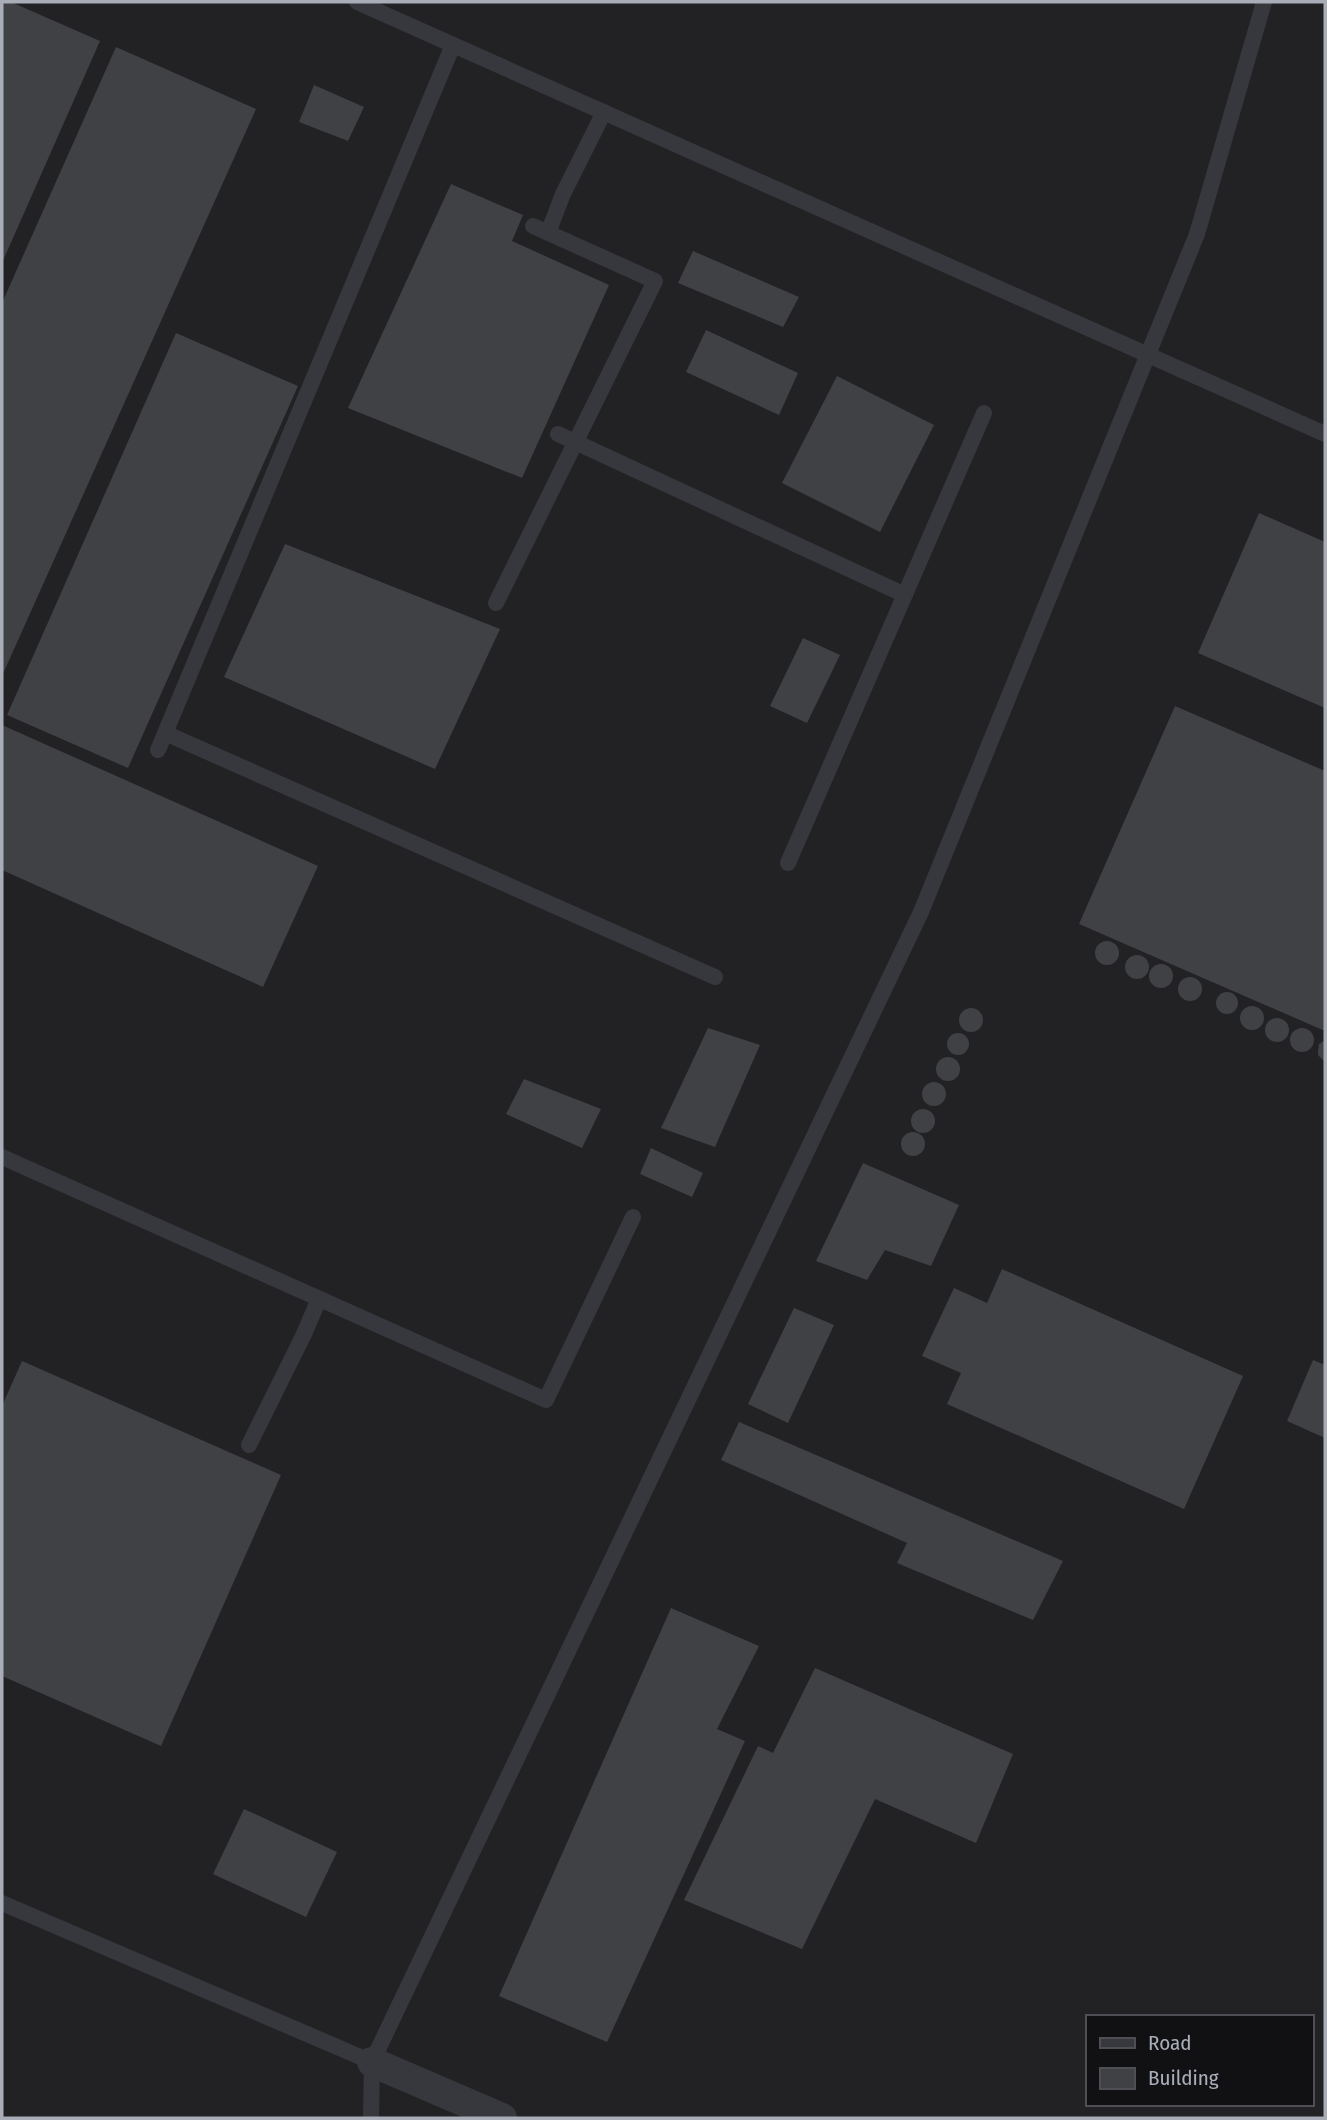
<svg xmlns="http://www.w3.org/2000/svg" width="1327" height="2120" viewBox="0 0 1327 2120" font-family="'Fira Sans Condensed',sans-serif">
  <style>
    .built { fill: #222225; fill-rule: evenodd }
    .building { fill: #404145 }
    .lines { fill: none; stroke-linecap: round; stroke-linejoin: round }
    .lane { stroke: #37383d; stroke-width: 16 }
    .street { stroke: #37383d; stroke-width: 30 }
  </style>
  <rect width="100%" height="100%" fill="#161618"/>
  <path class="built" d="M2,2H1325V2118H2ZM1087,2017H1311V2104H1087Z"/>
  <path class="building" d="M2,2H11L100,41L2,263Z
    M116,47L256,109L2,676V303Z
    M314,85L364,107L348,141L299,122Z
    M451,184L523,215L512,241L609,285L522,478L348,408Z
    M693,251L799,297L783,327L678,283Z
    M706,330L798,373L779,415L686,372Z
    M176,333L298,386L128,768L7,715Z
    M837,376L934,425L880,532L782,483Z
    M1259,513L1325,542V708L1198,653Z
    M285,544L500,629L435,769L224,677Z
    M803,638L840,655L807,723L770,706Z
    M1175,706L1325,771V1031L1079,924Z
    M2,725L318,866L263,987L2,870Z
    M1095 953a12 12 0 1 1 24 0a12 12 0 1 1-24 0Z
    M1125 967a12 12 0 1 1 24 0a12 12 0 1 1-24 0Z
    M1149 976a12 12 0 1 1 24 0a12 12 0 1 1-24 0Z
    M1178 989a12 12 0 1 1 24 0a12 12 0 1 1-24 0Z
    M1216 1003a11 11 0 1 1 22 0a11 11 0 1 1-22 0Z
    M1240 1018a12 12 0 1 1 24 0a12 12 0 1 1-24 0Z
    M959 1020a12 12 0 1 1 24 0a12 12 0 1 1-24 0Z
    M1265 1030a12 12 0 1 1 24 0a12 12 0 1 1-24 0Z
    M708,1028L760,1045L715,1147L661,1128Z
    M1290 1040a12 12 0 1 1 24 0a12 12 0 1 1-24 0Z
    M947 1044a11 11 0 1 1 22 0a11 11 0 1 1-22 0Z
    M1325,1040V1062L1318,1055V1052L1319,1044Z
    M936 1069a12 12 0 1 1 24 0a12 12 0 1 1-24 0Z
    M524,1079L601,1109L582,1148L506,1114Z
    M922 1094a12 12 0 1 1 24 0a12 12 0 1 1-24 0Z
    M911 1121a12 12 0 1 1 24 0a12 12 0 1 1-24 0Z
    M901 1144a12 12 0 1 1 24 0a12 12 0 1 1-24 0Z
    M651,1148L703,1173L692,1197L640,1174Z
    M863,1163L959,1205L931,1266L885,1250L867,1280L816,1261Z
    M1002,1269L1243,1376L1184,1509L947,1404L961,1373L922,1356L954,1288L987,1303Z
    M794,1308L834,1325L788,1423L748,1404Z
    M1313,1360L1325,1365V1438L1287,1421Z
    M22,1361L281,1475L161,1746L2,1676V1406Z
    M739,1422L1063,1561L1033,1620L897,1563L907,1543L721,1460Z
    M671,1608L759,1646L717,1729L745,1741L607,2042L499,1996Z
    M815,1668L1013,1754L976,1843L875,1799L802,1949L684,1900L758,1746L773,1753Z
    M244,1809L337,1852L306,1917L213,1874Z"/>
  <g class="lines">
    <path class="lane" d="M357,2L1325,434
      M548,233L563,194L604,112
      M558,434L905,595
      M496,603L655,281L533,226
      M165,733L715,977
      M158,750L453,45
      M788,863L984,413
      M2,1157L546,1400L633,1217
      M249,1445L304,1334L319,1299
      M2,1903L372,2062L371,2118
      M372,2062L921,912L1197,234L1264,2"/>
    <path class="street" d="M372,2062L502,2118"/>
  </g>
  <rect width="1327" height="2120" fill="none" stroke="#a8adb8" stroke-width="7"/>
  <rect x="1086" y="2015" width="228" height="91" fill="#111113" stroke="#4d4f55" stroke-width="2"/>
  <rect x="1100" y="2038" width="35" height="10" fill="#37383d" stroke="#4d4f55" stroke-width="2"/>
  <text x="1148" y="2050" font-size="21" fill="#a8adb8">Road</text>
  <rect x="1100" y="2068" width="35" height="21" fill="#404145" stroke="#4d4f55" stroke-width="2"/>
  <text x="1148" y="2085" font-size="21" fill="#a8adb8">Building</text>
</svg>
